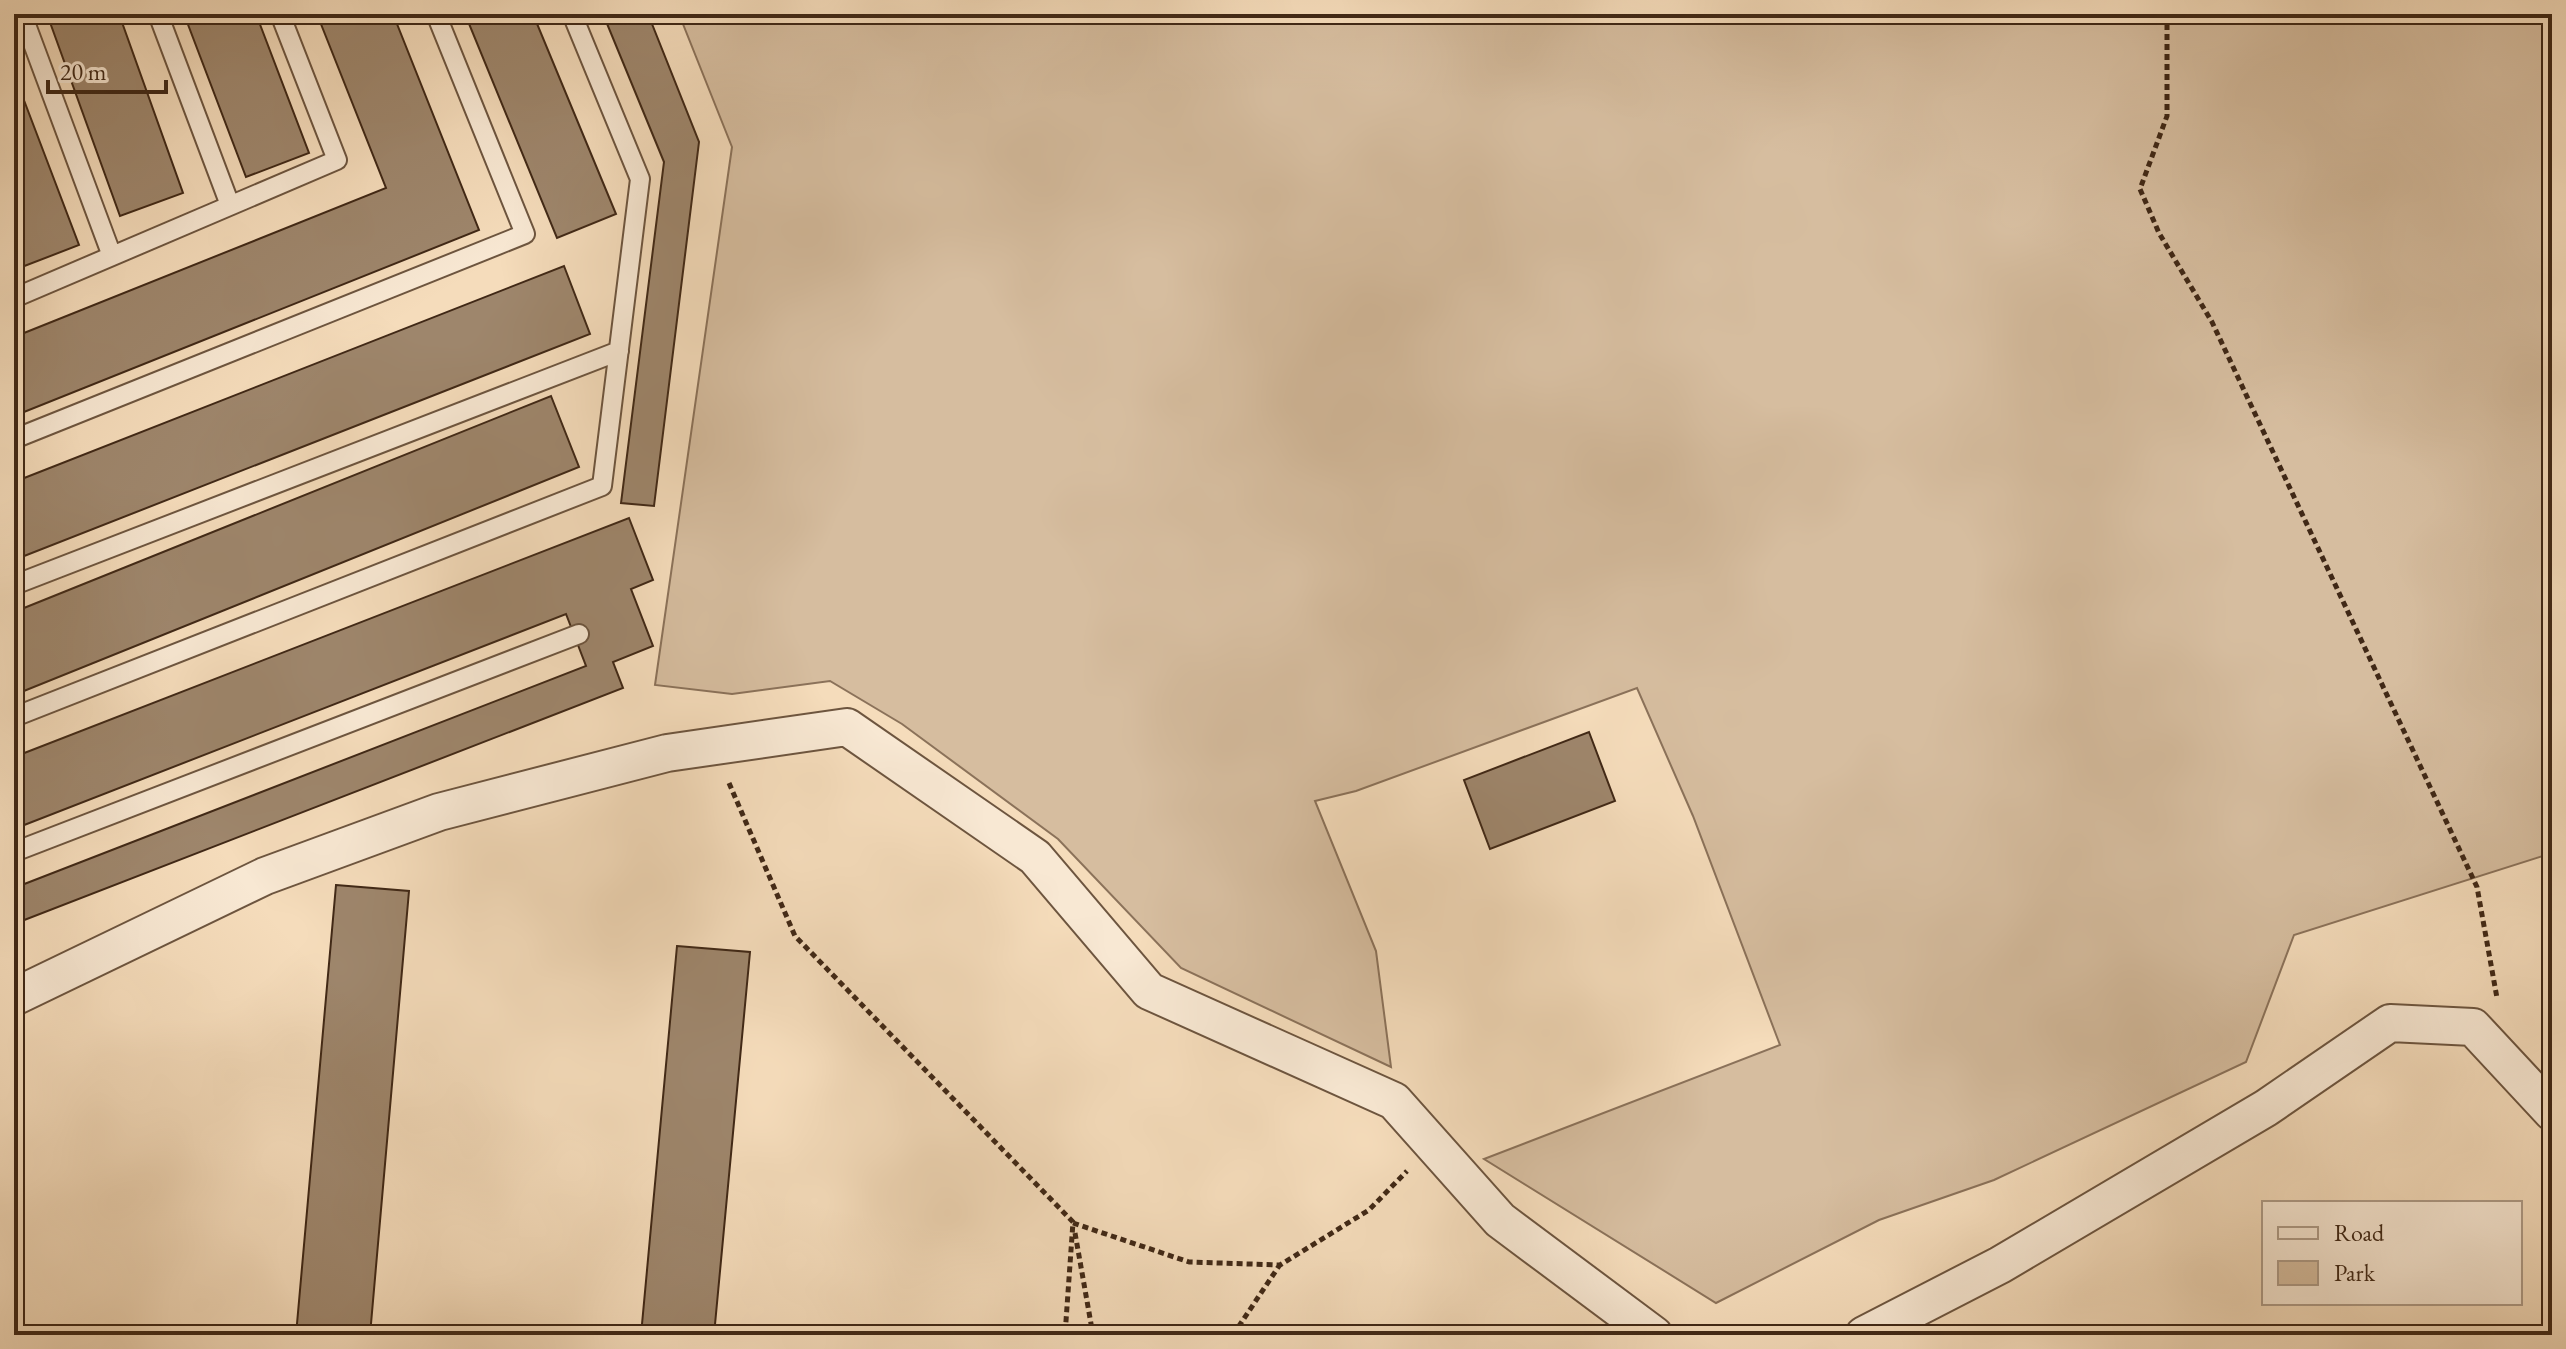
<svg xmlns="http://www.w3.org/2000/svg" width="2566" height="1349" viewBox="0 0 2566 1349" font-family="'EB Garamond',serif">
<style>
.green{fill:#d6bd9f;stroke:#8b725a;stroke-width:2}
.building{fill:#9e866c;stroke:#402816;stroke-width:2}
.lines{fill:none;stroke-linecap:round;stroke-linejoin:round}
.service-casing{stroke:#6d553f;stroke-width:22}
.minor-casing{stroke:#6d553f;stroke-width:40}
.path{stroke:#402816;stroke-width:5;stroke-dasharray:6 4;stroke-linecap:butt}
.service{stroke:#f8e8d3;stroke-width:18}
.minor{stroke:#f8e8d3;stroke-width:36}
</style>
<rect width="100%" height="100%" fill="#f5dcbb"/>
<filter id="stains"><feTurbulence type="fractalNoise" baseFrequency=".0025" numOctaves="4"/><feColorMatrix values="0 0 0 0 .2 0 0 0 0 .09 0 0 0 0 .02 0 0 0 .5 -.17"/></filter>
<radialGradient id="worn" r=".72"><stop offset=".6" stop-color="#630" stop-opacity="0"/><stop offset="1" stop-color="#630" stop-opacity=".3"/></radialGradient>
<!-- green -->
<path class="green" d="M 679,14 L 2552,14 L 2552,853 L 2294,935 L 2246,1062 L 1994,1180 L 1879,1220 L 1716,1303 L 1484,1159 L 1780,1045 L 1693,816 L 1637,688 L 1356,791 L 1315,801 L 1376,951 L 1391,1067 L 1181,968 L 1058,839 L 902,724 L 830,681 L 732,694 L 655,685 L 732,147 Z"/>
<!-- building -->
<path class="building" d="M 47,14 L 119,14 L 183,193 L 120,216 Z
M 184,14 L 256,14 L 309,153 L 246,177 Z
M 317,14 L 393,14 L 479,230 L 14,416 L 14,337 L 386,188 Z
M 465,14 L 533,14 L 616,214 L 557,238 Z
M 603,14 L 648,14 L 699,142 L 654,506 L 621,503 L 664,162 Z
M 14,74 L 79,245 L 14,270 Z
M 564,266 L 590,334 L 14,560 L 14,482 Z
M 551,396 L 579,467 L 14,695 L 14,612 Z
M 629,518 L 653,580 L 631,589 L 653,646 L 613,662 L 623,688 L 14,924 L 14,888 L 586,666 L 566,614 L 14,829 L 14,757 Z
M 1589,732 L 1615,801 L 1490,849 L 1464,780 Z
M 336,885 L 409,891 L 370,1335 L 296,1335 Z
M 677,946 L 750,952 L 714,1335 L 641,1335 Z"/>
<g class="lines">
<defs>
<path id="service" d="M 22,14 L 112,256
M 158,14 L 230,205
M 14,298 L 337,160 L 280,14
M 14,439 L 525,234 L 436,14
M 14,585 L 619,351
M 14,717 L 602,486 L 640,179 L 572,14
M 14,852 L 579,634"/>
<path id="minor" d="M 14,997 L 265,876 L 439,812 L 667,753 L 847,727 L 1035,857 L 1149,991 L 1394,1101 L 1500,1220 L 1654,1335
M 1864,1335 L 2000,1265 L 2266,1108 L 2390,1023 L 2473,1027 L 2552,1112"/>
</defs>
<!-- service casing -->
<use href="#service" class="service-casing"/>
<!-- minor casing -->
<use href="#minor" class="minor-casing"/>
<!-- path -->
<path class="path" d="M 2167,14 L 2167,116 L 2140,189 L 2159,233 L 2212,322 L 2477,887 L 2497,998
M 729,783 L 795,936 L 1073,1222 L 1065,1335
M 1073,1223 L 1189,1262 L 1280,1265 L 1369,1210 L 1407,1171
M 1075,1233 L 1093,1335
M 1233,1335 L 1279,1266"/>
<!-- service -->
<use href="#service" class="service"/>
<!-- minor -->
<use href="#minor" class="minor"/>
</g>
<!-- margin -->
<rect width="2566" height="1349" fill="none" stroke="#f5dcbb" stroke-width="48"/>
<rect x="16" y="16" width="2534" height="1317" fill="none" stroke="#402816" stroke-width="4"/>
<rect x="24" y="24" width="2518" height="1301" fill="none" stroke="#402816" stroke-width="2"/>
<!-- legend -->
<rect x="2262" y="1201" width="260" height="104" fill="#f8e8d3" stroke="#ae9b87" stroke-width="2"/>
<rect x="2278" y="1227" width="40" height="12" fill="#f8e8d3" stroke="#ae9b87" stroke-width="2"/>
<text x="2334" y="1241" font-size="24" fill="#402816">Road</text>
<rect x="2278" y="1261" width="40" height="24" fill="#d6bd9f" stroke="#ae9b87" stroke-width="2"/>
<text x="2334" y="1281" font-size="24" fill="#402816">Park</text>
<!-- scale -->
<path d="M48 80v12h118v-12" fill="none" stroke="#402816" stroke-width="4"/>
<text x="60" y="80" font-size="24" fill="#402816" stroke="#f8e8d3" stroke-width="6" paint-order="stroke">20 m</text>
<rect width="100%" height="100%" filter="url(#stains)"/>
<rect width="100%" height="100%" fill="url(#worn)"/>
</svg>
